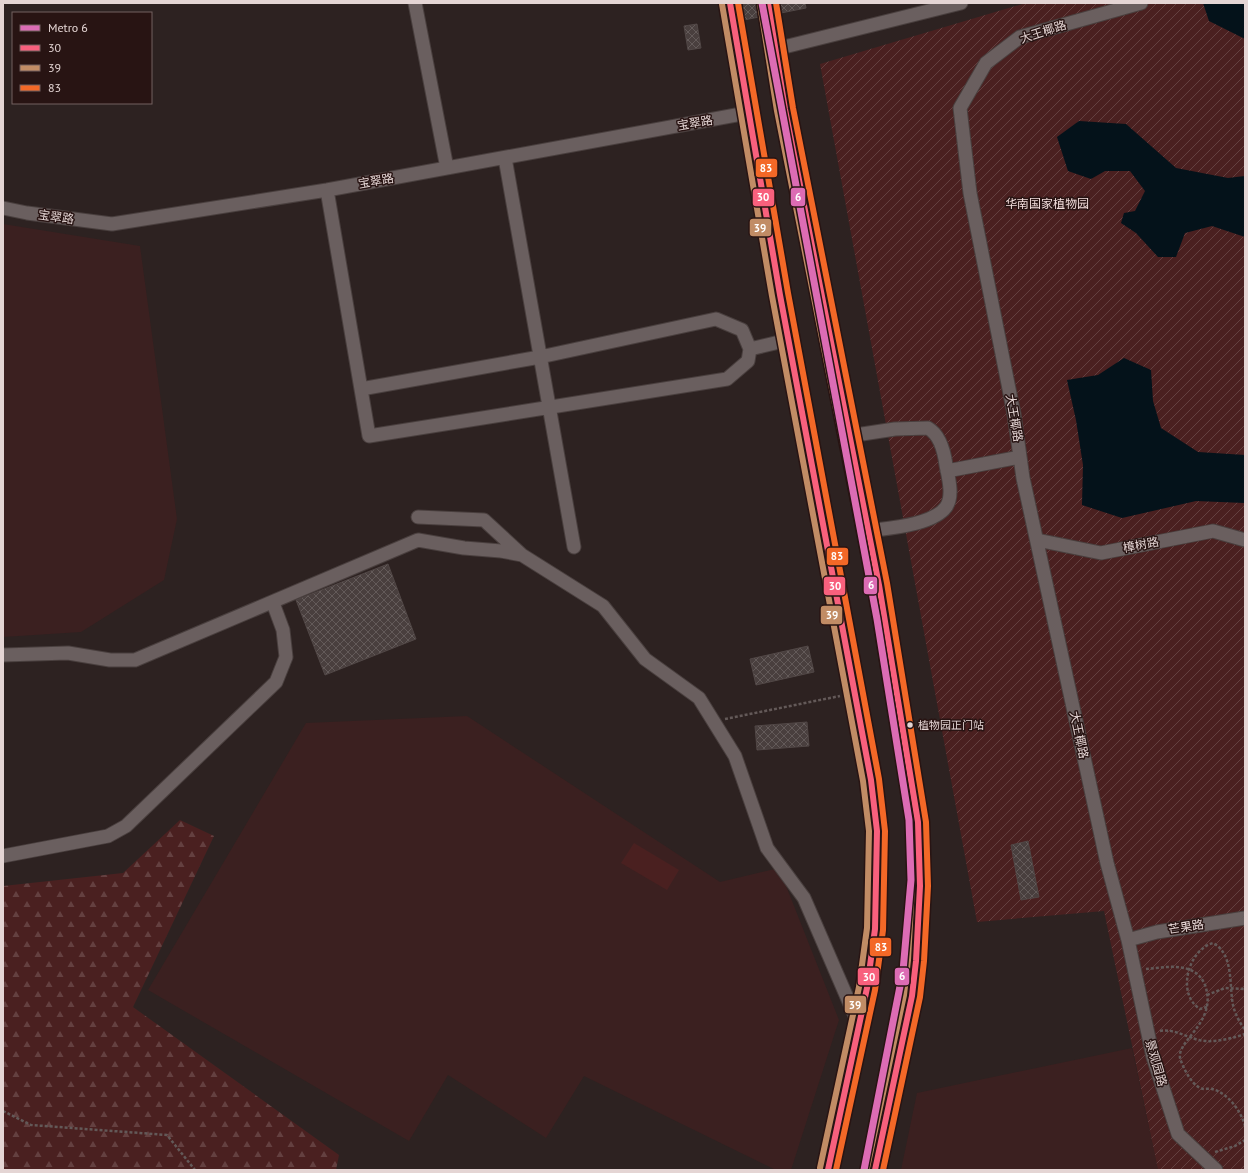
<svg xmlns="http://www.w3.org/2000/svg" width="1248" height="1173" viewBox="0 0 1248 1173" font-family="'PT Sans','Noto Sans SC',sans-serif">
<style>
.built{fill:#3b2020}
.forest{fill:url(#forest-firs)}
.garden{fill:url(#garden-furrows)}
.pitch{fill:#4a2020}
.water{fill:#04121a}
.building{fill:url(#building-cross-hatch);stroke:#514746}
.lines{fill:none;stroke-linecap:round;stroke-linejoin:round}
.minor-casing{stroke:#493f3e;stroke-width:15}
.highway-casing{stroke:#493f3e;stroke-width:21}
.path{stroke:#635958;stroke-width:2.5;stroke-dasharray:3 2;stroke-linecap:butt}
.minor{stroke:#6a5f5f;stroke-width:13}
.highway{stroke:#695d5c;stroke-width:19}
.bus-1-casing{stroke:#281413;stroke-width:9}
.bus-2-casing{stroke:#281413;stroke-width:9}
.bus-3-casing{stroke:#281413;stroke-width:9}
.bus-1{stroke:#f8607d;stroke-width:6}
.bus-2{stroke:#c18c65;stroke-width:6}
.bus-3{stroke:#f36827;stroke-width:6}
.metro-1-casing{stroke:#281413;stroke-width:10}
.metro-1{stroke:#dc6cb4;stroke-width:7}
.bus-dot{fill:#e4d5d4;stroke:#281413;stroke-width:1.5}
.labels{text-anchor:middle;stroke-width:3;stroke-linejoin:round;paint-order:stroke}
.bus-label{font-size:11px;fill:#e4d5d4;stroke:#281413;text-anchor:start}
.street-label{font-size:12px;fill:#e4d5d4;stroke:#281413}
.park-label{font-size:12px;fill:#f4dfdd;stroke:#281413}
.line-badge{stroke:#281413;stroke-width:1.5}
.badge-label{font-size:11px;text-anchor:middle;font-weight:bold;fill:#fff}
</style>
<defs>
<pattern id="forest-firs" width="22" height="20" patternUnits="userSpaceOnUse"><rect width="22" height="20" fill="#4a2020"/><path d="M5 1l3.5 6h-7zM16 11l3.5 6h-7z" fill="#644040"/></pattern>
<pattern id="garden-furrows" width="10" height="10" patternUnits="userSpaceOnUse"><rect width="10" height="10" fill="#4a2020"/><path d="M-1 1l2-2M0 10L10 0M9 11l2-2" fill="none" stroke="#644040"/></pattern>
<pattern id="building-cross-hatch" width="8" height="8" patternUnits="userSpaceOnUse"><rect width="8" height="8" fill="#493f3e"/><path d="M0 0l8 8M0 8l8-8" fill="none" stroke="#635a59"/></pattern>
</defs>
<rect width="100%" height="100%" fill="#2d2221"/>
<!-- built -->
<path class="built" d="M 3,224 L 140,246 L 177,519 L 164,580 L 81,632 L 3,637 Z
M 467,716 L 720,882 L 779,868 L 839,1020 L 791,1170 L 776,1170 L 584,1076 L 546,1138 L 448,1075 L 409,1141 L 148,990 L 306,723 Z
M 1132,1048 L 1158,1170 L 901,1170 L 917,1093 Z"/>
<!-- forest -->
<path class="forest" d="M 180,820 L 214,836 L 133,1007 L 339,1155 L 336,1170 L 3,1170 L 3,886 L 123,873 Z"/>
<!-- garden -->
<path class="garden" d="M 1026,3 L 1245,3 L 1245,1170 L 1158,1170 L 1104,911 L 977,922 L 820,64 Z"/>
<!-- pitch -->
<path class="pitch" d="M 634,843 L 679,870 L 667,890 L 621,863 Z"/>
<!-- water -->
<path class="water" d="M 1203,3 L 1245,3 L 1245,39 L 1209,21 Z
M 1079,121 L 1126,124 L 1176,168 L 1228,178 L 1245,176 L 1245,237 L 1212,226 L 1185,233 L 1176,257 L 1158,257 L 1136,233 L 1121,223 L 1124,213 L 1135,211 L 1145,191 L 1130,171 L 1105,171 L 1091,179 L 1068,171 L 1057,137 Z
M 1124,358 L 1151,370 L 1153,401 L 1161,428 L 1198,452 L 1245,455 L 1245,503 L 1196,501 L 1122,518 L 1082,505 L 1083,465 L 1076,420 L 1067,380 L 1098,375 Z"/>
<!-- building -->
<path class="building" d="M 741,3 L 757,3 L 759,17 L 744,20 Z
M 779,3 L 805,3 L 806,8 L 781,13 Z
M 697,24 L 701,48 L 688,50 L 684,26 Z
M 388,564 L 416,639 L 325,675 L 296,600 Z
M 808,646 L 814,672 L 756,685 L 750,659 Z
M 807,722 L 809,746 L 757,750 L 755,726 Z
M 1028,841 L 1039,897 L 1021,900 L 1011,845 Z"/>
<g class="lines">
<defs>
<path id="minor" d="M 415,3 L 447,168
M 1141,3 L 1020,37 L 986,63 L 960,108 L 970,193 L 1014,414 L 1023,478 L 1107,863 L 1128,940 L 1153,1057 L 1178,1134 L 1216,1170
M 776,49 L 961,3
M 505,158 L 574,547
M 327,190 L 369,436 L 727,379 L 748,361 L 750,349
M 3,208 L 27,213 L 112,224 L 327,190 L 747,113
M 361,389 L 540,357 L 716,319 L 742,330 L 750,349 L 788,340
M 849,436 L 895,429 L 928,428 C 940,435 944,450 946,465 C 948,476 954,496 946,507 C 933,525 889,528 868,531
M 947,471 L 1020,457
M 418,517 L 484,520 L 522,555
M 1037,540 L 1101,553 L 1213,531 L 1245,540
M 3,655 L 68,653 L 110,660 L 135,660 L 418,540 L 464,548 L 501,551 L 522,555 L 603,606 L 645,659 L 699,698 L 735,756 L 767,848 L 804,898 L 859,1025
M 3,856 L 108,836 L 126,826 L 276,682 L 286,657 L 283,630 L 273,603
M 1128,940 L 1157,932 L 1245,918"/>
<path id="highway" d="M 730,3 C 772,263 822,521 871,780 L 877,831 L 875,929 L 867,988 L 828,1170
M 768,3 L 785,109 L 879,585 L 918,822 L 920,886 L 916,961 L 912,996 L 875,1170"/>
</defs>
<!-- minor casing -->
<use href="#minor" class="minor-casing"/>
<!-- highway casing -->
<use href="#highway" class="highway-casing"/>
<!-- path -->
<path class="path" d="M 725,719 L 840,696
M 1146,969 C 1167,967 1195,961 1205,985 C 1219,1024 1172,1042 1181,1061 C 1185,1071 1191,1083 1200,1088 C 1204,1090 1208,1088 1212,1089 C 1228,1093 1241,1111 1245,1126
M 1207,995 L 1225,988 L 1245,989
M 1207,1007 L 1200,1009 C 1176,994 1188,950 1213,943 C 1234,954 1229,985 1233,1005 C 1235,1014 1240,1023 1245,1030
M 1160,1031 C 1176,1028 1190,1040 1205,1041 C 1218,1042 1233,1038 1245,1034
M 3,1111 L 31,1125 L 167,1135 L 195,1170
M 1215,1152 L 1235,1146 L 1245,1140"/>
<!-- minor -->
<use href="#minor" class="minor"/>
<!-- highway -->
<use href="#highway" class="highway"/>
<defs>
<path id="bus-1" d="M 730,3 L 780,295 L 871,780 L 877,831 L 875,929 L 867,988 L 828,1170
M 768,3 L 785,109 L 879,585 L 918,822 L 920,886 L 916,961 L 912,996 L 875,1170"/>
<path id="bus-2" d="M 722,4 L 772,296 L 863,781 L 869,831 L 867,928 L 859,987 L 820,1168
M 760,4 L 777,111 L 871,586 L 910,823 L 912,886 L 908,960 L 904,995 L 867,1168"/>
<path id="bus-3" d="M 738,3 L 788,293 L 879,779 L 885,831 L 883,930 L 875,990 L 836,1170
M 776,3 L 793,108 L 887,583 L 926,822 L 928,886 L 924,961 L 920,997 L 883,1170"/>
</defs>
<!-- bus-1 casing -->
<use href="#bus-1" class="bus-1-casing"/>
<!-- bus-2 casing -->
<use href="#bus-2" class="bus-2-casing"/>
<!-- bus-3 casing -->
<use href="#bus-3" class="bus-3-casing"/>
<!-- bus-1 -->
<use href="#bus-1" class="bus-1"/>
<!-- bus-2 -->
<use href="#bus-2" class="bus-2"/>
<!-- bus-3 -->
<use href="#bus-3" class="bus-3"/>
<defs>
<path id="metro-1" d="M 762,3 L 877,619 L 909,820 L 911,880 L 903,971 L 864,1170"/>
</defs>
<!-- metro-1 casing -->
<use href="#metro-1" class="metro-1-casing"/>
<!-- metro-1 -->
<use href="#metro-1" class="metro-1"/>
</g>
<!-- markers -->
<circle class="bus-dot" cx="910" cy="725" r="3.5"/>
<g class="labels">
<!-- bus labels -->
<g class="bus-label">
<text x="918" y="729">植物园正门站</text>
</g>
<!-- street labels -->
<g class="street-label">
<text transform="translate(1043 32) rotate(-18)" y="4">大王椰路</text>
<text transform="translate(695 123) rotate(-10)" y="4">宝翠路</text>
<text transform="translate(376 181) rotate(-10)" y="4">宝翠路</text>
<text transform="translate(56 217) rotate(8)" y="4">宝翠路</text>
<text transform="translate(1014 418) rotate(80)" y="4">大王椰路</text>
<text transform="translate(1141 545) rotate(-11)" y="4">樟树路</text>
<text transform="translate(1079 735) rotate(78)" y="4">大王椰路</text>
<text transform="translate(1186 927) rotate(-9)" y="4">芒果路</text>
<text transform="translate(1156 1063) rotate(74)" y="4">景观园路</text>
</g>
<!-- park labels -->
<g class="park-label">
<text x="1047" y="208">华南国家植物园</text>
</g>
</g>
<g class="line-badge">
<rect x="755" y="158" width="23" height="20" rx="4" fill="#f36827"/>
<rect x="790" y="187" width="16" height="20" rx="4" fill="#dc6cb4"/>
<rect x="752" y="188" width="23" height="19" rx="4" fill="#f8607d"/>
<rect x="749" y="218" width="23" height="19" rx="4" fill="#c18c65"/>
<rect x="826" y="547" width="23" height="19" rx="4" fill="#f36827"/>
<rect x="863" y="576" width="15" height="19" rx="4" fill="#dc6cb4"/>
<rect x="823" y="576" width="23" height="20" rx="4" fill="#f8607d"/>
<rect x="820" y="605" width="23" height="20" rx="4" fill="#c18c65"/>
<rect x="869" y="937" width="23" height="20" rx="4" fill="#f36827"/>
<rect x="894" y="967" width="16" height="19" rx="4" fill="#dc6cb4"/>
<rect x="857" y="967" width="23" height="19" rx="4" fill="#f8607d"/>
<rect x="844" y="995" width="23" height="19" rx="4" fill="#c18c65"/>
</g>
<g class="badge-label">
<text x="766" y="172">83</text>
<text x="798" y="201">6</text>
<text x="763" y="201">30</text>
<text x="760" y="232">39</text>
<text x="837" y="560">83</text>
<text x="871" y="589">6</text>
<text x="835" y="590">30</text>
<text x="832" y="619">39</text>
<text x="881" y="951">83</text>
<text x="902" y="980">6</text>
<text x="869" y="981">30</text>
<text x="855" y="1009">39</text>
</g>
<!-- border -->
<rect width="1248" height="1173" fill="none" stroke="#e4d5d4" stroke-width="8"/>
<!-- legend -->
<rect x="12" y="12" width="140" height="92" fill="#281413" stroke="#736160"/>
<rect x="20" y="25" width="20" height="6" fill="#dc6cb4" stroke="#736160"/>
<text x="48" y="32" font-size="12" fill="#e4d5d4">Metro 6</text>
<rect x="20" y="45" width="20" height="6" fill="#f8607d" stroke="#736160"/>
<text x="48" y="52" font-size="12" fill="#e4d5d4">30</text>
<rect x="20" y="65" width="20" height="6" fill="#c18c65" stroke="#736160"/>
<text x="48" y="72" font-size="12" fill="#e4d5d4">39</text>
<rect x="20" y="85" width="20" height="6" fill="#f36827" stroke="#736160"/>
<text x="48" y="92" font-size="12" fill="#e4d5d4">83</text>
</svg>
